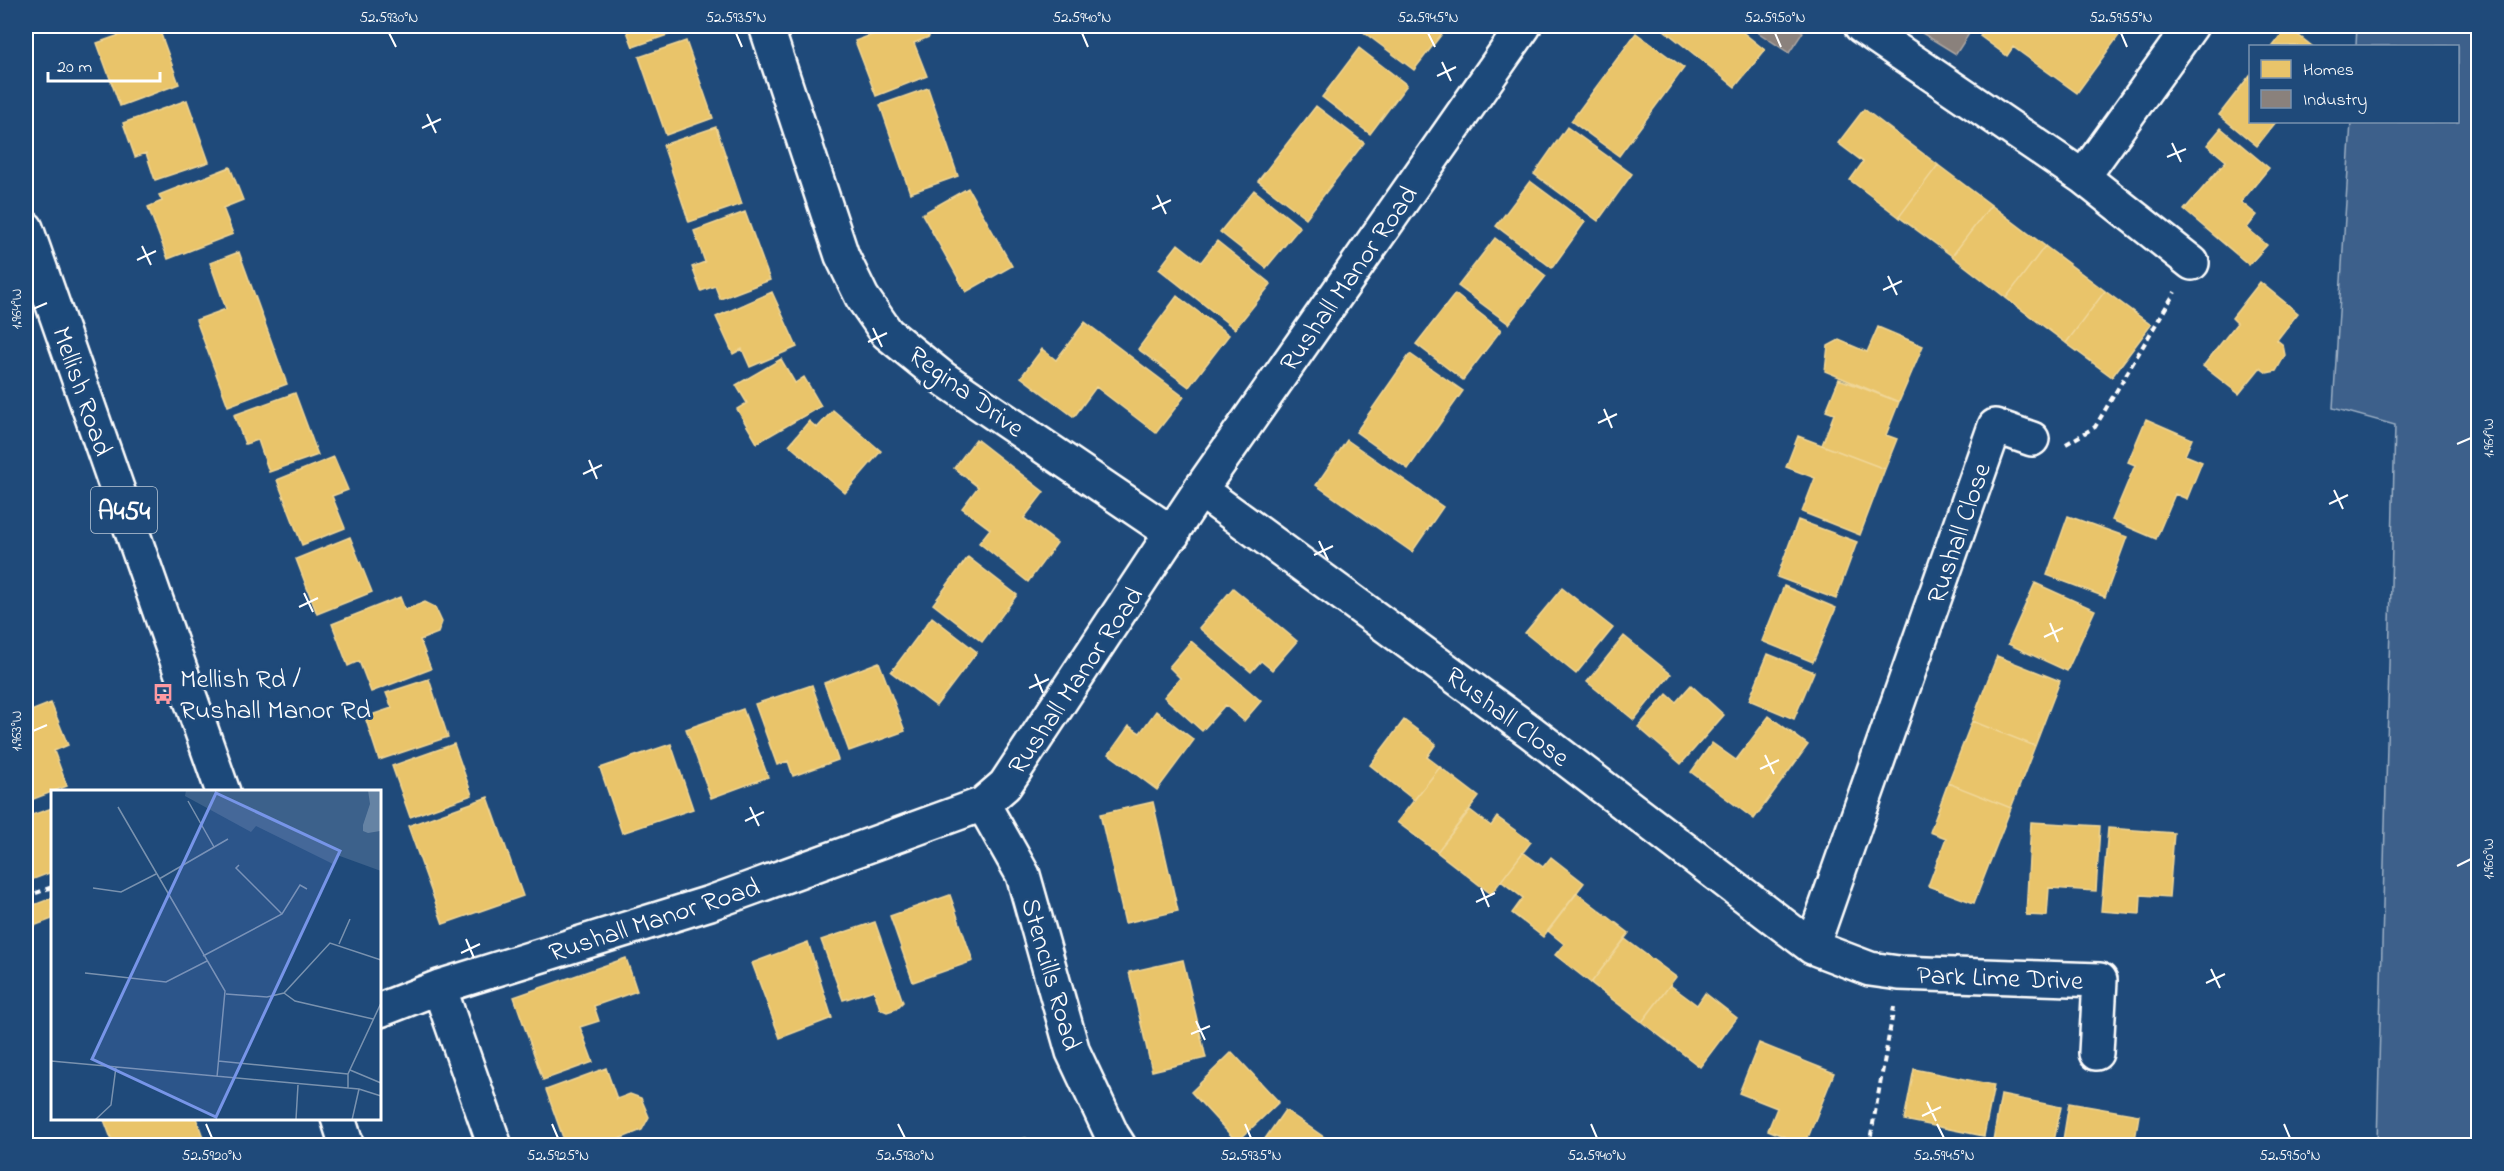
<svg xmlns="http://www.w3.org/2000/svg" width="2504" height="1171" viewBox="0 0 2504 1171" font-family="'Indie Flower',sans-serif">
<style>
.green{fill:#3c618b;stroke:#9eb0c5;stroke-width:1.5}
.homes{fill:#e9c46a;stroke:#f0d697;stroke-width:1.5}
.industry{fill:#8a817c;stroke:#ada7a3;stroke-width:1.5}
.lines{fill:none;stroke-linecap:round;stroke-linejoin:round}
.minor-casing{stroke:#fff;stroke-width:38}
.major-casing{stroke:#fff;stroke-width:38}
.path{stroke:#fff;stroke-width:4;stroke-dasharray:6 4.5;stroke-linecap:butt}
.minor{stroke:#1f4a7a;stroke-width:33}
.major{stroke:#1f4a7a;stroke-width:33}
.ticks{fill:none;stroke:#fff;stroke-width:2}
.labels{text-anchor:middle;stroke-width:6;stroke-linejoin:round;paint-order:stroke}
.shield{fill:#1f4a7a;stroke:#bcc9d7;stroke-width:1.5}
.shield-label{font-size:26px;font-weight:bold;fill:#fff}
.street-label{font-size:27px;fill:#fff;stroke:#1f4a7a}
.poi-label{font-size:27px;fill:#fff;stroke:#1f4a7a;text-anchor:start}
.inset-road{fill:none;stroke:#7992af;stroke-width:1.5}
.view{fill:#7795e8;fill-opacity:0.15;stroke:#7795e8;stroke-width:3}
.inset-edge{fill:none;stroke:#fff;stroke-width:3}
.neatline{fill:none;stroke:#fff;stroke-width:2}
.ticks-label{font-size:15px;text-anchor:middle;fill:#fff}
</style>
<rect width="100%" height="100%" fill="#1f4a7a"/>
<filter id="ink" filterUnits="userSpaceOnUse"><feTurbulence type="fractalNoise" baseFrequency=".0167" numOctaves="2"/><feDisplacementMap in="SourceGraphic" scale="12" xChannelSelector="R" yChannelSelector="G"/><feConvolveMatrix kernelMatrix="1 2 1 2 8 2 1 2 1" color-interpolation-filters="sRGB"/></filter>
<g filter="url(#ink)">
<!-- green -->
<path class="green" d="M 2357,26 L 2478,26 L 2478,1145 L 2377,1145 L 2395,425 L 2333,408 L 2351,122 L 2458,122 L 2458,46 L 2356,46 Z"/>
<!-- homes -->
<path class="homes" d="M 145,26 L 158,26 L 179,84 L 120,106 L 97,43 Z
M 625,26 L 681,26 L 682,30 L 633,47 Z
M 896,26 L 930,26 L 929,37 L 914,43 L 927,76 L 876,96 L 855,41 Z
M 1367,26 L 1448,26 L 1414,70 L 1362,31 Z
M 1659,26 L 1735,26 L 1765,50 L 1735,87 Z
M 1988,26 L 2108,26 L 2120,34 L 2077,93 L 2013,47 L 2007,56 L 1980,36 Z
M 2288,27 L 2312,46 L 2273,46 Z
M 1636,33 L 1684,68 L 1619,156 L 1571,121 Z
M 686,41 L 713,118 L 666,135 L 639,57 Z
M 1359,48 L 1407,85 L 1370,134 L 1322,97 Z
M 2250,75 L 2250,122 L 2276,122 L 2257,146 L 2219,115 Z
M 928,88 L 958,176 L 910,193 L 880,105 Z
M 187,100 L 209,162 L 155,180 L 146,153 L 135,157 L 123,123 Z
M 1316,106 L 1364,143 L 1306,218 L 1258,181 Z
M 1864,109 L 1938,165 L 1899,217 L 1850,180 L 1863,162 L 1838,143 Z
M 716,127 L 742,204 L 689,222 L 663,145 Z
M 1567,127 L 1632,174 L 1598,221 L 1534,174 Z
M 2221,128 L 2269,168 L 2241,202 L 2257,215 L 2247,228 L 2267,245 L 2249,265 L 2184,210 L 2226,161 L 2207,145 Z
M 1938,165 L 1991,205 L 1952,256 L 1899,217 Z
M 230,167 L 243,200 L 223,208 L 233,234 L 168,259 L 148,207 L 162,201 L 159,195 Z
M 1530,181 L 1585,222 L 1552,268 L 1496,226 Z
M 968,188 L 1012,266 L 966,292 L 922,214 Z
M 1254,190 L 1300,227 L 1266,268 L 1220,232 Z
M 1991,205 L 2045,246 L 2006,298 L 1952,256 Z
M 745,212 L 770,280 L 720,299 L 715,286 L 701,291 L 692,267 L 705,262 L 694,231 Z
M 1495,238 L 1546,276 L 1509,324 L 1458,286 Z
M 1217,241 L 1271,284 L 1235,329 L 1159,269 L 1178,244 L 1201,262 Z
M 2045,246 L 2105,291 L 2066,343 L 2006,298 Z
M 239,252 L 287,384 L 228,406 L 196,320 L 226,309 L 210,263 Z
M 2260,282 L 2298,313 L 2277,340 L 2283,345 L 2285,355 L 2276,371 L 2267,373 L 2260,368 L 2239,394 L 2203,366 L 2237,323 L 2232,318 Z
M 2105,291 L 2151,325 L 2112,377 L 2066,343 Z
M 772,292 L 797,347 L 750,367 L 742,349 L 733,354 L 716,317 Z
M 1455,294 L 1501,330 L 1463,380 L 1416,344 Z
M 1177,296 L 1229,335 L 1189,387 L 1138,349 Z
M 1085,322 L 1184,397 L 1156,433 L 1096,387 L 1074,417 L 1021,377 L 1042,349 L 1056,360 Z
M 1878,327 L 1923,346 L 1899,402 L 1825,371 L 1828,346 L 1839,340 L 1867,352 Z
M 1410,354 L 1463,391 L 1408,469 L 1356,432 Z
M 781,359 L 795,383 L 804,377 L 821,406 L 757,443 L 737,409 L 747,403 L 736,385 Z
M 1839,379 L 1899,402 L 1886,435 L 1897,439 L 1885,469 L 1822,445 L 1834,414 L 1826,411 Z
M 295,393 L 318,455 L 269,472 L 258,440 L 245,444 L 234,415 Z
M 833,410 L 881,451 L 845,493 L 789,445 L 809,421 L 817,428 Z
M 2146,419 L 2192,439 L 2185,455 L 2202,462 L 2187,499 L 2175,494 L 2156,539 L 2112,520 L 2135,465 L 2128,462 Z
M 1798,436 L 1885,469 L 1860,535 L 1802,512 L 1815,478 L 1786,467 Z
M 976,439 L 1044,492 L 1024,518 L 1057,543 L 1028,582 L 979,543 L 990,529 L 962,508 L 978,487 L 954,468 Z
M 1347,440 L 1443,507 L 1412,552 L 1316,485 Z
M 334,457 L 348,490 L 332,496 L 345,528 L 302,545 L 277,480 Z
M 2068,516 L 2127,537 L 2105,597 L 2047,575 Z
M 1798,520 L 1857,542 L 1836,599 L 1777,577 Z
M 350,537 L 372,592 L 317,614 L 296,559 Z
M 968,557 L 1017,595 L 982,642 L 933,604 Z
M 2035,583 L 2095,610 L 2067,671 L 2008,644 Z
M 1784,586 L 1836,608 L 1813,662 L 1762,641 Z
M 1233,588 L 1297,641 L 1272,670 L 1261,661 L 1251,672 L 1199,628 Z
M 1562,588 L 1613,628 L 1576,674 L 1525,633 Z
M 400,597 L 405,610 L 425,602 L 435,607 L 442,622 L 438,633 L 420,640 L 431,669 L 371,692 L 359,661 L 348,666 L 332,624 Z
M 932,617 L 977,652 L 936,706 L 891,672 Z
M 1624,636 L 1671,674 L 1634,720 L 1587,682 Z
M 1191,641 L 1261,701 L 1244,721 L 1225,705 L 1202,731 L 1164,697 L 1180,678 L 1169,667 Z
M 1768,654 L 1814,672 L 1794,719 L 1749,700 Z
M 1997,656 L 2060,681 L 2035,746 L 1972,721 Z
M 879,662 L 905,731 L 849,751 L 824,683 Z
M 429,679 L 448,737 L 379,760 L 365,717 L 392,708 L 386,693 Z
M 812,685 L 838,760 L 793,776 L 788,761 L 777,765 L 755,704 Z
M 1691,685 L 1724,715 L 1681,764 L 1638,727 L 1667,694 L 1676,702 Z
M 51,703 L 68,745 L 54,751 L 67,786 L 26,802 L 26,713 Z
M 743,709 L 768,777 L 711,798 L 686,729 Z
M 1156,711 L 1194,740 L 1157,790 L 1109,754 L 1129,726 L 1140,733 Z
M 1769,716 L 1808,745 L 1754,819 L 1691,772 L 1712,743 L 1736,760 Z
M 1404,720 L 1436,744 L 1427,757 L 1440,767 L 1414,800 L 1370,765 Z
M 1972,721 L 2035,746 L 2011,808 L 1948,783 Z
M 454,744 L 472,795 L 410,817 L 392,766 Z
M 671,744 L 693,809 L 622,833 L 600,768 Z
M 1440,767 L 1479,797 L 1437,852 L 1397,822 Z
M 1948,783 L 2011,808 L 1974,903 L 1928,886 L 1946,838 L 1930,832 Z
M 488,797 L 523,896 L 443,924 L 408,826 Z
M 1153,802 L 1178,911 L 1125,923 L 1100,814 Z
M 52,808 L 52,872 L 26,882 L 26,817 Z
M 1470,810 L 1491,826 L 1497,817 L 1531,842 L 1491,894 L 1437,852 Z
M 2031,822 L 2100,826 L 2096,891 L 2049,888 L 2047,916 L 2026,915 Z
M 2108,828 L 2174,833 L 2169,897 L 2141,895 L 2140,914 L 2101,911 Z
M 1523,852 L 1543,867 L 1551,857 L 1584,883 L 1543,937 L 1512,913 L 1523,898 L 1501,881 Z
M 1577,893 L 1629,933 L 1591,983 L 1555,955 L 1564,944 L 1548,931 Z
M 950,895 L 973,961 L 913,982 L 890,916 Z
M 52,898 L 52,919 L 26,929 L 26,908 Z
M 875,922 L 903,1002 L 896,1009 L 887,1012 L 880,1009 L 874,990 L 843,1000 L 821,940 Z
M 1625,939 L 1676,977 L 1642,1022 L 1591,983 Z
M 808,942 L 832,1018 L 780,1038 L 752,963 Z
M 626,958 L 637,991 L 594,1006 L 599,1021 L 580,1027 L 593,1062 L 543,1080 L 514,997 Z
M 1183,960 L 1206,1058 L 1152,1071 L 1129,972 Z
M 1670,985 L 1697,1005 L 1705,993 L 1737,1018 L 1700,1067 L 1642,1022 Z
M 1759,1043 L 1834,1073 L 1805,1145 L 1768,1130 L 1777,1108 L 1739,1093 Z
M 1232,1052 L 1279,1102 L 1237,1142 L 1191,1092 Z
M 606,1068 L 617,1099 L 630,1094 L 641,1098 L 649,1117 L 642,1130 L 602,1146 L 566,1146 L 546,1090 Z
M 1914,1069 L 1994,1085 L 1984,1136 L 1904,1120 Z
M 2001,1095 L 2061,1107 L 2053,1146 L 1992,1146 Z
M 2069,1103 L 2139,1115 L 2134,1146 L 2062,1146 Z
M 1285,1110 L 1334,1144 L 1333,1146 L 1260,1146 Z
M 109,1118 L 196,1118 L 203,1137 L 183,1146 L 114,1146 L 104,1120 Z
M 1026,1138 L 1028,1146 L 991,1146 Z"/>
<!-- industry -->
<path class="industry" d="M 1760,26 L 1794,26 L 1803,32 L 1789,53 L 1756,31 Z
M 1927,26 L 1974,26 L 1956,54 L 1922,33 Z"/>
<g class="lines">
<defs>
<path id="minor" d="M 766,26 L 842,256 L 862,297 L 887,333 L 944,379 L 1173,534
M 1861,26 L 2083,177 L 2192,263
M 2083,177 L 2191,26
M 1200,490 L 1531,732 L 1812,947 L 1870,969 L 1899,973 L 2100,980 L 2096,1053
M 983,804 L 1023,875 L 1073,1052 L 1112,1135 L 1119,1146
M 1812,947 L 1995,426 L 2032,439
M 439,987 L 495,1146
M 380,1010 L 439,987 L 710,903 L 983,804 L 1005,785 L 1200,490 L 1524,26"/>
<path id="major" d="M 26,228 L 223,792
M 338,1118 L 347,1146"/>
</defs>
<!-- minor casing -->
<use href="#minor" class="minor-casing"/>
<!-- major casing -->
<use href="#major" class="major-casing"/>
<!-- path -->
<path class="path" d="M 2066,444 L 2095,427 L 2175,292
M 26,897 L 52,887
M 1869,1146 L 1894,1007"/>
<!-- minor -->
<use href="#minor" class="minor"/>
<!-- major -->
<use href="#major" class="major"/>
</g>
</g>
<!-- ticks -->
<path class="ticks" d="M 389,33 L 396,47M 736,33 L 742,47M 1082,33 L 1088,47M 1428,33 L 1435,47M 1775,33 L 1781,47M 2121,33 L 2127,47M 1442,62 L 1451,81M 1437,76 L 1456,67M 427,114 L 436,133M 422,128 L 441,119M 2172,143 L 2181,162M 2167,157 L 2186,149M 1157,195 L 1166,214M 1152,209 L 1171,200M 142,246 L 151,265M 137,260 L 156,251M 1888,276 L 1897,295M 1883,290 L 1902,281M 33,309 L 47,303M 873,328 L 882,347M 868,342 L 887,333M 1604,409 L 1612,428M 1598,423 L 1617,414M 2457,444 L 2471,438M 589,460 L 597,479M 583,474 L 602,465M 2334,490 L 2343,509M 2329,504 L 2348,495M 1319,541 L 1328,560M 1314,555 L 1333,546M 304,593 L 313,612M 299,607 L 318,598M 2050,623 L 2058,642M 2044,637 L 2063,628M 1035,674 L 1043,693M 1029,688 L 1049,679M 33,731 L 47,725M 1765,755 L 1774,774M 1760,769 L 1779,760M 750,807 L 759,826M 745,821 L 764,812M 2457,866 L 2471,859M 1481,888 L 1489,907M 1476,902 L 1495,893M 466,939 L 474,958M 461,953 L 480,944M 2211,969 L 2220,988M 2206,983 L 2225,974M 1196,1021 L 1205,1040M 1191,1034 L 1210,1026M 1927,1102 L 1936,1121M 1922,1116 L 1941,1107M 206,1124 L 212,1138M 552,1124 L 558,1138M 898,1124 L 905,1138M 1245,1124 L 1251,1138M 1591,1124 L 1597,1138M 1937,1124 L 1944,1138M 2284,1124 L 2290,1138"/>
<!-- icons -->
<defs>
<symbol id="bus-bare" viewBox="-9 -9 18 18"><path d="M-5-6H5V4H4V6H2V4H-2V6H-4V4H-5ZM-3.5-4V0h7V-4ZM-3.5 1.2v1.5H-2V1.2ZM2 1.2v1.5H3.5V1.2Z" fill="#ff9aa2" stroke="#1f4a7a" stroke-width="2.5" paint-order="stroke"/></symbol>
</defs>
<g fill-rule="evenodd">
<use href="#bus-bare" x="148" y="679" width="30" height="30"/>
</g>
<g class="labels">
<!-- shield labels -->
<rect class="shield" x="91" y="487" width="66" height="46" rx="4.5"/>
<g class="shield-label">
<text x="124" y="519">A454</text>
</g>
<!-- street labels -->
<g class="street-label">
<text transform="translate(1348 278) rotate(-55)" y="9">Rushall Manor Road</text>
<text transform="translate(83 391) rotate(71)" y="9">Mellish Road</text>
<text transform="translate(967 391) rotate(36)" y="9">Regina Drive</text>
<text transform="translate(1958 533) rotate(-71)" y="9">Rushall Close</text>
<text transform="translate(1075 680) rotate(-56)" y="9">Rushall Manor Road</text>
<text transform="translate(1508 716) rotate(37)" y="9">Rushall Close</text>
<text transform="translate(654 919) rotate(-18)" y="9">Rushall Manor Road</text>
<text transform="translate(1052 974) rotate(74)" y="9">Stencills Road</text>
<text transform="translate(2000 977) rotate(2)" y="9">Park Lime Drive</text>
</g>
<!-- poi labels -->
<g class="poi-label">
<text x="180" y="687">Mellish Rd /<tspan x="180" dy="31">Rushall Manor Rd</tspan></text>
</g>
</g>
<!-- overview -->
<g transform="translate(51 790)">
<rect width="330" height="330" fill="#1f4a7a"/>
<path d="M 135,0 L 330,0 L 330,81 L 286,65 L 282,74 L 205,36 L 200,42 L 134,6 Z" fill="#3c618b"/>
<path d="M 317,0 L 330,0 L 329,41 L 317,43 L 312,41 L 312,35 L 319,14 Z" fill="#6583a4"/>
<path class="inset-road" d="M 137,11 L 163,57M 67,17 L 174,201 L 166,287M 188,75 L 185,78 L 231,124M 108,89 L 177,49M 42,98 L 70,102 L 105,84M 288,154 L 299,129M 152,166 L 231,124 L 249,95 L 256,99M 34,183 L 115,192 L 156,171M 233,203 L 244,211 L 322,229M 175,204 L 216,207 L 233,203 L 279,153 L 330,170M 0,271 L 308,299 L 330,306M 167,271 L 297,284M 299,280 L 330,293M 297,298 L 297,284 L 330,213M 245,329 L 247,295M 44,330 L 60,315 L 65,277M 301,330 L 308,299"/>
<path class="view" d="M 165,3 L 289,61 L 165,327 L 41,269 Z"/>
<rect width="330" height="330" class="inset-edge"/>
</g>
<!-- margin -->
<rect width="2504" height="1171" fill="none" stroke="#1f4a7a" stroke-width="66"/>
<!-- legend -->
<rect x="2249" y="45" width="210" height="78" fill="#1f4a7a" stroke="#7992af" stroke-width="1.5"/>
<rect x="2261" y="60" width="30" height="18" fill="#e9c46a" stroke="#7992af" stroke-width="1.5"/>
<text x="2303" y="75" font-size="18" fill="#ffffff">Homes</text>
<rect x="2261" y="90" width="30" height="18" fill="#8a817c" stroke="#7992af" stroke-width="1.5"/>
<text x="2303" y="105" font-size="18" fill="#ffffff">Industry</text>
<!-- scale -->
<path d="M48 72v9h112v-9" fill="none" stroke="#ffffff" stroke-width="3"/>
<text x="57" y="72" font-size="18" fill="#ffffff" stroke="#1f4a7a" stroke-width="4.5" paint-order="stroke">20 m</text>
<rect x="33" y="33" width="2438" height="1105" class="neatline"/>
<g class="ticks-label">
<text x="389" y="22">52.5930°N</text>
<text x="736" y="22">52.5935°N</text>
<text x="1082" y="22">52.5940°N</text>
<text x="1428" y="22">52.5945°N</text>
<text x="1775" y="22">52.5950°N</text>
<text x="2121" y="22">52.5955°N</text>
<text transform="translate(16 309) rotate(-90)" y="5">1.964°W</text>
<text transform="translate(2488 438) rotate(-90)" y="5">1.961°W</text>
<text transform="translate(16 731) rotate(-90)" y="5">1.963°W</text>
<text transform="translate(2488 859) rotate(-90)" y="5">1.960°W</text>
<text x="212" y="1160">52.5920°N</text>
<text x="558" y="1160">52.5925°N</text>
<text x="905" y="1160">52.5930°N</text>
<text x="1251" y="1160">52.5935°N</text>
<text x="1597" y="1160">52.5940°N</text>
<text x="1944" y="1160">52.5945°N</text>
<text x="2290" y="1160">52.5950°N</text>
</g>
</svg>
